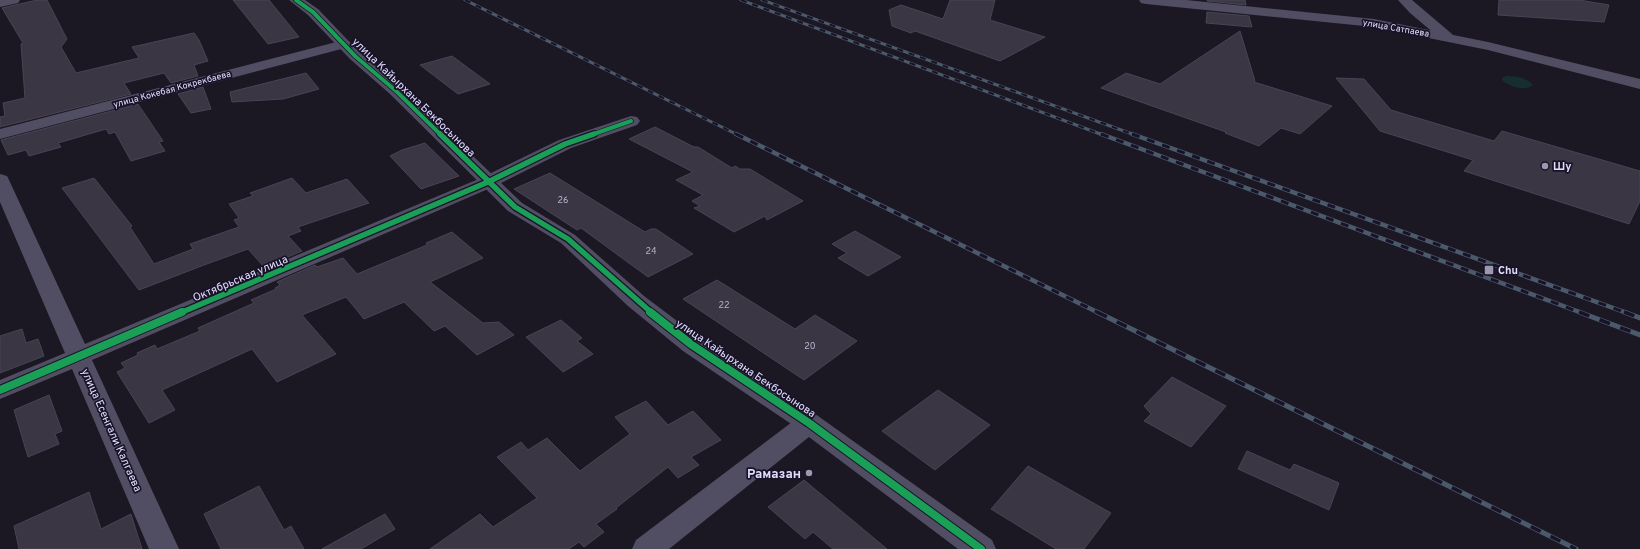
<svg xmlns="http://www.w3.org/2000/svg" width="1640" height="549" viewBox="0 0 1640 549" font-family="Overpass,sans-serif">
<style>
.green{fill:#172e30}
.building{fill:#3a3644;stroke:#484456}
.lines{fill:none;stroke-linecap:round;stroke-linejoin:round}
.minor{fill:#514e63;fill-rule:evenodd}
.tertiary{fill:#514e63;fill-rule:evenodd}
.rail-far2-casing{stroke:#4b5a6a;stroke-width:3}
.rail-far1-casing{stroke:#4b5a6a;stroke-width:4.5}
.rail-casing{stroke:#4b5a6a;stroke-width:5}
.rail-far2{stroke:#181328;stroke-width:2;stroke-dasharray:6;stroke-linecap:butt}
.rail-far1{stroke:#181328;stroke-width:3;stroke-dasharray:8;stroke-linecap:butt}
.rail{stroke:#181328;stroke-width:3.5;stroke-dasharray:11;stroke-linecap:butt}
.cycleway-far2-casing{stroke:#181328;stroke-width:5.5}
.cycleway-far1-casing{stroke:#181328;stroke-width:8}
.cycleway-casing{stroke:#181328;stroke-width:10}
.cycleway-far2{stroke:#1a9f57;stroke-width:4}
.cycleway-far1{stroke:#1a9f57;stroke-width:5.5}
.cycleway{stroke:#1a9f57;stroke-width:8}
.poi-dot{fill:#9d98b0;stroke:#181328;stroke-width:1.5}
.labels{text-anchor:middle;stroke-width:3.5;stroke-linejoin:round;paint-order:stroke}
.far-street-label{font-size:9px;fill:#e3ddfc;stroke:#181328}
.number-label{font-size:9px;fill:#b9b3ce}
.street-label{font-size:11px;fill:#e3ddfc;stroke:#181328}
.poi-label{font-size:11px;font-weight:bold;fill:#e3ddfc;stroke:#181328;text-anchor:start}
.near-poi-label{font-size:13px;font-weight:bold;fill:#e3ddfc;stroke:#181328;text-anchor:end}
</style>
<rect width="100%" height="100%" fill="#1b1823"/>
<!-- green -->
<path class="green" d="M 1506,76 C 1515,76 1526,77 1533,85 C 1525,92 1508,86 1502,80 L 1502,78 Z"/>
<!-- building -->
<path class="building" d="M 37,0 L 47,0 L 67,39 L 61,47 L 76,73 L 139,58 L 132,47 L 194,33 L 199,40 L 208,61 L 194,65 L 198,76 L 171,83 L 164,73 L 124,83 L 131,94 L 0,127 L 0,117 L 5,116 L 3,103 L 25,98 L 21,44 L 23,43 L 2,8 Z
M 233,0 L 269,0 L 299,37 L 268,44 Z
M 950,0 L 995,0 L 990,20 L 1045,37 L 1000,61 L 915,31 L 911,33 L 892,26 L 889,10 L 901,5 L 943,19 Z
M 1207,0 L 1245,0 L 1246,5 L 1207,1 Z
M 1499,0 L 1579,0 L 1609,5 L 1604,22 L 1498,15 Z
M 1207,12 L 1249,16 L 1252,27 L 1206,23 Z
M 1240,31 L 1255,81 L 1254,82 L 1332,106 L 1300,134 L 1281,128 L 1259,146 L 1225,133 L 1226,132 L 1101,88 L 1126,73 L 1160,84 Z
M 452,56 L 490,84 L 458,94 L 420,65 Z
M 306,73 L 319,89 L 283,99 L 232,102 L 230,92 Z
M 1336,78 L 1364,79 L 1391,110 L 1494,141 L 1502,131 L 1640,171 L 1640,201 L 1629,224 L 1464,171 L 1473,160 L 1380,131 Z
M 203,87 L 211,109 L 191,113 L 178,94 Z
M 138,104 L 163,141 L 159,142 L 165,151 L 131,161 L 115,132 L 109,134 L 106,129 L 58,143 L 61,147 L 29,156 L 26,150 L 8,155 L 1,140 Z
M 655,127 L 694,147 L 698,147 L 732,168 L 735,166 L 740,169 L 750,169 L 803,201 L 767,220 L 765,216 L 734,232 L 694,208 L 700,206 L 692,201 L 703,195 L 676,180 L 693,172 L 629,139 Z
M 425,143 L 459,176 L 421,189 L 390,156 L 402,150 Z
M 550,173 L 645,232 L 651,229 L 656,229 L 693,254 L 648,277 L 581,228 L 577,230 L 514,189 Z
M 94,178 L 132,226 L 130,227 L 154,264 L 193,249 L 190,244 L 239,227 L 234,220 L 239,218 L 229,204 L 253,196 L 250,193 L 292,178 L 306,193 L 347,179 L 369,203 L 298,227 L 301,231 L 288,236 L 302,251 L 264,267 L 248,249 L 204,265 L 139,290 L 62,188 Z
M 855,231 L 901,257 L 868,276 L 838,258 L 847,253 L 832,244 Z
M 452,232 L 483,258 L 430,282 L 483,323 L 499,322 L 514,335 L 477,355 L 445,326 L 434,331 L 404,302 L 364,319 L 346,297 L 302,315 L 336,354 L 277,382 L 252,349 L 162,390 L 175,410 L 149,423 L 117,372 L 125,368 L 121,363 L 138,355 L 137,353 L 155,345 L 157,349 L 200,331 L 198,328 L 254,303 L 251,300 L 276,289 L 275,288 L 280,285 L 277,282 L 315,265 L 317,267 L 343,258 L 357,274 L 427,245 L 426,243 Z
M 717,280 L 795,329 L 815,315 L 857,341 L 804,380 L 683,299 Z
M 561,320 L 582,338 L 577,341 L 593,354 L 563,372 L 526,337 Z
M 22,329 L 26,343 L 38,339 L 44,356 L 0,373 L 0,336 Z
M 1172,377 L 1226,406 L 1191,447 L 1144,421 L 1151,414 L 1144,406 Z
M 938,390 L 990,425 L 935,470 L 882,431 Z
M 49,395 L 62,431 L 55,434 L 59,444 L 28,457 L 14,410 Z
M 646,401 L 668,425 L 693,411 L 721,440 L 691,457 L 699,465 L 678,478 L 668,467 L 616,508 L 617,509 L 596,524 L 604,532 L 584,547 L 579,542 L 569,549 L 430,549 L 480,514 L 493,527 L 537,498 L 497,457 L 521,442 L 528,450 L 547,438 L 580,471 L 630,434 L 615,417 Z
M 1247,451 L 1290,470 L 1294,464 L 1339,483 L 1329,510 L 1238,469 Z
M 1028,466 L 1111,513 L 1084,549 L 1056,549 L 991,509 Z
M 804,480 L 887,549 L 833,549 L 813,532 L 805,539 L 768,507 Z
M 259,486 L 284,530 L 291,526 L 304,549 L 221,549 L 204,514 Z
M 89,492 L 101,529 L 131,514 L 142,549 L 19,549 L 14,526 Z
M 385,514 L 395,529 L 361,549 L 322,549 Z"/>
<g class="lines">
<!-- minor -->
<path class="minor" d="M 0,0 L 20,0 L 18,3 L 0,7 Z
M 1398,0 L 1412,0 L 1452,34 L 1454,37 L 1452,40 L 1447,41 L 1442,40 L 1410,13 Z
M 344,40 L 349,41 L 351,44 L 349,47 L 0,139 L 0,129 Z
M 631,116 L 637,117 L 640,121 L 637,125 L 571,148 L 495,186 L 92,360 L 179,549 L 149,549 L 72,369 L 0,399 L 0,380 L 65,353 L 0,202 L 0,174 L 7,176 L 9,180 L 85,344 L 481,178 L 559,140 Z
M 809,413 L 818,416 L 992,540 L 996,549 L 958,549 L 809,437 L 669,549 L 632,549 L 636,540 L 800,416 Z"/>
<!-- tertiary -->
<path class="tertiary" d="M 289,0 L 305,0 L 318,9 L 360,53 L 402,88 L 522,203 L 575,235 L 644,296 L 701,339 L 818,416 L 822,423 L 818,430 L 809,433 L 800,430 L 683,351 L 628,306 L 561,243 L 508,211 L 390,94 L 350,59 L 308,15 Z
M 1139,0 L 1186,0 L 1374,19 L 1488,42 L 1640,79 L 1640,89 L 1488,50 L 1374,27 L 1146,4 L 1141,3 Z"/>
<defs>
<path id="rail-far2" d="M 465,0 L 738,135
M 741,0 L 1103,135
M 762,0 L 1135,135"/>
<path id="rail-far1" d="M 736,134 L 1099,313
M 1101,134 L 1582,313
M 1132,134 L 1627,313"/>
<path id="rail" d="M 1097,312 L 1576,549
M 1579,312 L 1640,335
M 1624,312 L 1640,318"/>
</defs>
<!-- rail-far2 casing -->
<use href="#rail-far2" class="rail-far2-casing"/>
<!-- rail-far1 casing -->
<use href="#rail-far1" class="rail-far1-casing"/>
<!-- rail casing -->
<use href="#rail" class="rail-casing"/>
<!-- rail-far2 -->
<use href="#rail-far2" class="rail-far2"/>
<!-- rail-far1 -->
<use href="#rail-far1" class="rail-far1"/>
<!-- rail -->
<use href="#rail" class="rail"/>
<defs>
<path id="cycleway-far2" d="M 296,0 L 313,12 L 355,56 L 396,91 L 441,135
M 591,135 L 631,121"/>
<path id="cycleway-far1" d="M 440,134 L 515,207 L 568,239 L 652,313
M 180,313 L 488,182 L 565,144 L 594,134"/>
<path id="cycleway" d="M 650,312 L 692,345 L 809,423 L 981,549
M 0,390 L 182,312"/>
</defs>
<!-- cycleway-far2 casing -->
<use href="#cycleway-far2" class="cycleway-far2-casing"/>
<!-- cycleway-far1 casing -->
<use href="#cycleway-far1" class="cycleway-far1-casing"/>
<!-- cycleway casing -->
<use href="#cycleway" class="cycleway-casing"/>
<!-- cycleway-far2 -->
<use href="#cycleway-far2" class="cycleway-far2"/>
<!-- cycleway-far1 -->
<use href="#cycleway-far1" class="cycleway-far1"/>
<!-- cycleway -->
<use href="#cycleway" class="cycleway"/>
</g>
<!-- markers -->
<g class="poi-dot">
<circle cx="1545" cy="166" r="4"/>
<rect x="1484" y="265" width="10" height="10" rx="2"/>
<circle cx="809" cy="473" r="4"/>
</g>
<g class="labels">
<!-- far-street labels -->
<g class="far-street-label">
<text transform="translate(1396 28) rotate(10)" y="3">улица Сатпаева</text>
<text transform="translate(172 89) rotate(-15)" y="3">улица Кокебая Кокрекбаева</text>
</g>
<!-- number labels -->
<g class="number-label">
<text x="563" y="203">26</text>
<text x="651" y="254">24</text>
<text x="724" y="308">22</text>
<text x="810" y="349">20</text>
</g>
<!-- street labels -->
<g class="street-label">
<text transform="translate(414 97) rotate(44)" y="4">улица Кайырхана Бекбосынова</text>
<text transform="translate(240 278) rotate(-23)" y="4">Октябрьская улица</text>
<text transform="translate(746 368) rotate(34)" y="4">улица Кайырхана Бекбосынова</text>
<text transform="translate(112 430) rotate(66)" y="4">улица Есенгали Калгаева</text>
</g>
<!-- poi labels -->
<g class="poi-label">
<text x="1553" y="170">Шу</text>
<text x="1498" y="274">Chu</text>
</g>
<!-- near-poi labels -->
<g class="near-poi-label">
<text x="801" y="478">Рамазан</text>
</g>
</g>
</svg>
